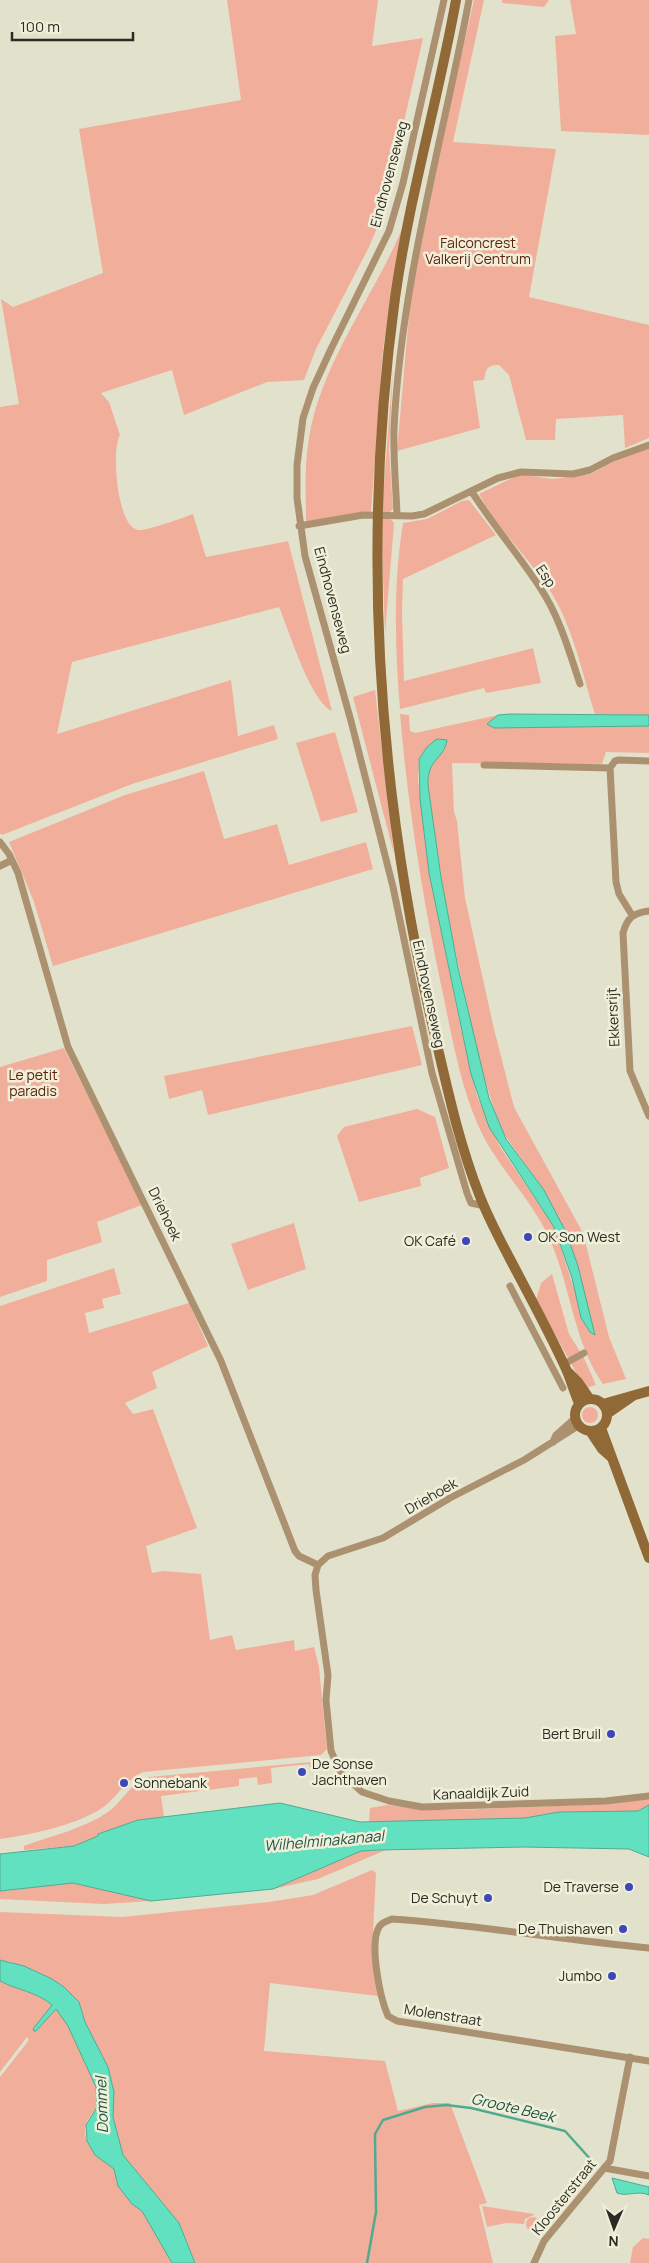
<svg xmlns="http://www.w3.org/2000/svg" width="649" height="2263" viewBox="0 0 649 2263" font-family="Manrope,sans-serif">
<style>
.green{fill:#f1af9b;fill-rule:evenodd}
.water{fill:#61e1bf;stroke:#51aa90}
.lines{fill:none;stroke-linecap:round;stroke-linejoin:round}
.stream{stroke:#51aa90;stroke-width:2.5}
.street{stroke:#ac9170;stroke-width:7}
.secondary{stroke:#916936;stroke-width:10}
.poi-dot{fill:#3e46ba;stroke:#f0efd9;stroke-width:2}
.labels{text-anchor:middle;stroke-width:5;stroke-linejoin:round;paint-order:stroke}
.street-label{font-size:14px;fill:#2c2b23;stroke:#f0efd9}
.park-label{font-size:14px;fill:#5d210e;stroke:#f0efd9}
.poi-label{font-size:14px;fill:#2c2b23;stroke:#f0efd9;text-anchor:end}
.water-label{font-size:15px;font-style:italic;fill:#205647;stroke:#f0efd9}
</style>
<rect width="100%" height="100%" fill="#e2e2cc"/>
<!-- green -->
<path class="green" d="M 227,0 L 378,0 L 372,46 L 423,38 L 383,214 L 369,247 L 316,349 L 304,380 L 267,382 L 184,415 L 172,370 L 101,393 L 109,402 L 120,435 C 111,449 117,527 138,530 C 147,531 182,518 193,514 L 206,557 L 288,541 L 332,711 C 310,701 289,630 279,607 L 72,662 L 57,734 L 231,680 L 238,736 L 274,725 L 278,739 L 132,784 L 2,835 L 0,833 L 0,407 L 19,404 L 1,299 L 13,307 L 103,273 L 79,129 L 241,100 Z
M 474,0 L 484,0 L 453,142 L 556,149 L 529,297 L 649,325 L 649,438 L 625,448 L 623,415 L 556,419 L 555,440 L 526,440 L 509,375 L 499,365 C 487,365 486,369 484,380 L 473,381 L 480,428 L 397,451 L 411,293 L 441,141 Z
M 502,0 L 549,0 L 544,7 L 502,3 Z
M 570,0 L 649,0 L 649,135 L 561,131 L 555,36 L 576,34 Z
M 402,229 L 383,349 L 371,512 L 306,522 C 306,494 304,465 309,438 C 321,363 373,298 402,229 Z
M 393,366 L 389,451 L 393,509 L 390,512 L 382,512 Z
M 649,448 L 649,715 L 595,714 C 582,673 573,626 549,589 C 528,557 497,528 479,494 L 516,476 L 525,475 L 553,479 L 591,474 L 620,458 Z
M 469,500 L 496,535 L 403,579 L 402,613 L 404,681 L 533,648 L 541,683 L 486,693 L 484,688 L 400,709 C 395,647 393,585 403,523 L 427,519 L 462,501 Z
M 381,518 L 390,518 L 394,523 L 385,634 Z
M 375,690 L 394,854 L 353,697 Z
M 400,714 L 409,715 L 410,731 L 415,733 L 498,715 L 487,724 L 495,728 L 649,726 L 649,753 L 606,752 L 602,764 L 452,763 L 454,812 L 457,821 L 465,898 L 494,1029 L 514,1107 L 583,1233 L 609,1337 L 626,1379 L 603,1384 C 575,1344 571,1292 553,1247 C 536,1202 497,1169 478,1125 C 460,1084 452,1037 443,994 C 423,901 408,808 400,714 ZM 427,747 L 445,749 L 430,766 L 428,785 L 446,908 L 480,1065 L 501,1130 L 544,1190 L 566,1232 L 578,1266 L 594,1335 L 576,1295 L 554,1227 L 499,1145 L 477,1096 L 461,1029 L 429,873 L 418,780 L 419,759 Z
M 335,732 L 358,812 L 321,822 L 296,743 Z
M 204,771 L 224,839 L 277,824 L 289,865 L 366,842 L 373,869 L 53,966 L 34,902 L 9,842 L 125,795 Z
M 412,1026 L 422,1065 L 208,1115 L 202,1090 L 169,1099 L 164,1076 Z
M 64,1048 L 142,1205 L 97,1222 L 102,1242 L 47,1260 L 47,1281 L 0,1297 L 0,1067 Z
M 417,1109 L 435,1117 L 449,1168 L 420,1178 L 421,1186 L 359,1202 L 337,1136 L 344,1127 Z
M 294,1223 L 306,1269 L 248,1290 L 231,1244 Z
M 114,1268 L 121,1294 L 102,1299 L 104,1308 L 85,1313 L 89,1333 L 189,1303 L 208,1346 L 152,1372 L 157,1388 L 125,1403 L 133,1414 L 153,1409 L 197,1528 L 146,1546 L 152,1573 L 163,1571 L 201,1574 L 210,1640 L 232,1635 L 236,1650 L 294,1640 L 295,1651 L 314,1647 L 319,1667 L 327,1749 L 321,1755 L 143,1772 C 127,1779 119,1794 106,1805 C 83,1824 29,1835 0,1839 L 0,1306 Z
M 552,1274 L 569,1334 L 584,1358 L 596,1385 L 589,1387 L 589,1390 L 579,1378 L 536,1300 L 541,1283 Z
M582 1415a8 8 0 1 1 16 0a8 8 0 1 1-16 0Z
M 323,1761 L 316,1763 L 316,1768 L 310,1768 L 309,1764 L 271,1768 L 272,1783 L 258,1785 L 257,1777 L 239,1779 L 239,1786 L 161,1796 L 164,1817 L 138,1820 L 74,1846 L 24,1850 L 24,1846 C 51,1836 83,1829 108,1812 C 124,1801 129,1783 149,1777 Z
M 649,1798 L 649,1805 L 638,1811 L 559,1812 L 525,1818 L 369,1822 L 370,1808 L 387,1805 L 425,1810 L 458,1810 L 600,1804 Z
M 386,1850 L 318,1879 L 273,1889 L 361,1851 Z
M 372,1870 L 376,1873 L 372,1953 L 378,1996 L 270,1983 L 264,2051 L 385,2061 L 398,2111 L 433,2103 L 450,2103 L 487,2203 L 479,2205 L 493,2263 L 195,2263 L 179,2223 L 123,2155 L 113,2117 L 113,2087 L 108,2067 L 85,2022 L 79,2002 L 64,1987 L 52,1979 L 11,1962 L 0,1960 L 0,1912 L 122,1917 L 269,1902 L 313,1895 Z
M 73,1883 L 83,1884 L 151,1901 L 104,1904 L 0,1899 L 0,1891 Z
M 0,1981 C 17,1990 38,1992 53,2006 L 33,2029 L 34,2031 L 56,2009 C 70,2024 98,2081 98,2100 C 97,2111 89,2115 86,2124 C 80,2144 101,2159 114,2169 L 118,2186 L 132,2204 L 142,2211 L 172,2263 L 0,2263 L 0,2077 L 29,2040 L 27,2037 L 0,2072 Z
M 482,2206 L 534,2214 L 534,2215 L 525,2219 L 524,2224 L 506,2223 L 487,2227 Z
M526 2224a7 7 0 1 1 14 0a7 7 0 1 1-14 0Z
M 643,2238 L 649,2239 L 649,2263 L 630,2263 L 633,2247 Z"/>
<!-- water -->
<path class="water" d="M 510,714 L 649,715 L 649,726 L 494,728 L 487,724 L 498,715 Z
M 437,739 L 447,740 C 444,760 427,758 428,785 L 441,877 L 458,968 L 489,1098 L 506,1139 L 544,1190 L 566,1232 L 578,1266 L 595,1335 L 590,1332 L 581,1318 L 572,1278 L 554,1227 L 489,1127 L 471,1074 L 429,873 L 420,799 L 419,759 L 427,747 Z
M 280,1803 L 360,1822 L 525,1818 L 559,1812 L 638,1811 L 649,1805 L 649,1857 L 629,1849 L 524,1847 L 379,1850 L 361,1851 L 273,1889 L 151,1901 L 73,1883 L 0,1891 L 0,1854 L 74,1846 L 98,1836 L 98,1834 L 138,1820 Z
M 0,1960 L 24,1966 L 52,1979 L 64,1987 L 79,2002 L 85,2022 L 108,2067 L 114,2092 L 113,2117 L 123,2155 L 179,2223 L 195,2263 L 172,2263 L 142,2211 L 132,2204 L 118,2186 L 114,2169 L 95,2155 L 87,2141 L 86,2125 L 97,2107 L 96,2087 L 68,2026 L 56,2009 L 36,2031 L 34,2031 L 33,2029 L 52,2005 C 37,1992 17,1990 0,1981 Z
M 612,2178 L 649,2187 L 649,2195 C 637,2190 628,2197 617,2193 Z"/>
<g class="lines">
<!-- stream -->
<path class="stream" d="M 367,2263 L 376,2212 L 375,2134 L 383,2120 L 425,2107 L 446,2105 L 471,2108 L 565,2131 L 592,2161"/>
<!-- street -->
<path class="street" d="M 444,0 L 403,183 L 389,231 L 331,349 L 313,388 L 303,418 L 297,465 L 297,498 L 305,556 L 351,721 L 393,887 L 432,1073 L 467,1193 L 471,1203 L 485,1206
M 472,492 C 493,525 518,554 539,586 C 559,615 569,651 580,684
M 397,515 C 396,487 393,457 394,428 C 401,283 442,143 469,0
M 299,526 L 363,515 L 412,516 L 424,514 L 498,478 L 521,472 L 573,474 L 590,470 L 613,458 L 649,445
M 484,765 L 610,768
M 0,842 L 9,854 L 18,873 L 68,1047 L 221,1361 L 295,1551 L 299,1556 L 318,1565
M 0,866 L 12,860
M 649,911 C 633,913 627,918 623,933 L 630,1071 L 649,1116
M 632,915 L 619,894 L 616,882 L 610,768 L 615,761 L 619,760 L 649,761
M 510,1286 L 563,1388
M 564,1364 L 584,1353
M 578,1426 L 524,1460 L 450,1498 L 383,1538 L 328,1556 L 318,1565 L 315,1575 L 316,1590 L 328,1675 L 326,1700 L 331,1751 L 341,1773 L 362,1792 L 389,1801 L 422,1807 L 606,1801 L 649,1796
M 553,1442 L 556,1435 L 574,1419
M 649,1948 C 563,1940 478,1925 392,1919 C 387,1921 382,1922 379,1927 C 369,1944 380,1998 388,2016 L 397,2021 L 649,2061
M 604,2168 L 649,2176
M 534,2263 L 544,2241 L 610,2161 L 630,2057"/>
<!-- secondary -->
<path class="secondary" d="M 456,0 C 438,100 409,198 395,298 C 362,539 377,783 431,1019 C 445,1077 457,1138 479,1194 C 490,1223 506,1251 520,1278 C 536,1308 552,1338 566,1369 C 571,1380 574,1392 579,1403
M 568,1372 L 578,1382 L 589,1398
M575 1415a16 16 0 1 1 32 0a16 16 0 1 1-32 0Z
M 603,1404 L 649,1391
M 607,1414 L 633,1396
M 601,1428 L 649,1558
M 590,1431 L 602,1449 L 611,1457"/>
</g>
<!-- markers -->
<g class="poi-dot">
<circle cx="528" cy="1237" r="5"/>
<circle cx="466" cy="1241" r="5"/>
<circle cx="611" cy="1734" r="5"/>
<circle cx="302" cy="1772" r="5"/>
<circle cx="124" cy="1783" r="5"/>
<circle cx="629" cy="1887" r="5"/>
<circle cx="488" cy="1898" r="5"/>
<circle cx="623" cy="1929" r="5"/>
<circle cx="612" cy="1976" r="5"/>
</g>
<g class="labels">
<!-- street labels -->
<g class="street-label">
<text transform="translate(389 174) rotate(-75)" y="5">Eindhovenseweg</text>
<text transform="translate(546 576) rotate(56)" y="5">Esp</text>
<text transform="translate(333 600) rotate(75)" y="5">Eindhovenseweg</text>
<text transform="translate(429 994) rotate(78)" y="5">Eindhovenseweg</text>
<text transform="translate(613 1017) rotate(-93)" y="5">Ekkersrijt</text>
<text transform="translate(165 1214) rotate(64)" y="5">Driehoek</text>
<text transform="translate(431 1496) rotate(-30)" y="5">Driehoek</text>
<text transform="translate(481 1793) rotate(-2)" y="5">Kanaaldijk Zuid</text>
<text transform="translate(443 2015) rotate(9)" y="5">Molenstraat</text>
<text transform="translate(564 2197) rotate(-51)" y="5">Kloosterstraat</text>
</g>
<!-- park labels -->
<g class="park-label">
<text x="478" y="248">Falconcrest<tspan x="478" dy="16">Valkerij Centrum</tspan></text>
<text x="33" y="1080">Le petit<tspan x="33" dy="16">paradis</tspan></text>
</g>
<!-- poi labels -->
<g class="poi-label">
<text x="538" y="1242" text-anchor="start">OK Son West</text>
<text x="456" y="1246">OK Café</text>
<text x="601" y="1739">Bert Bruil</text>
<text x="312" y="1769" text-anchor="start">De Sonse<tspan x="312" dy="16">Jachthaven</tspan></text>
<text x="134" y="1788" text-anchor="start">Sonnebank</text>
<text x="619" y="1892">De Traverse</text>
<text x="478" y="1903">De Schuyt</text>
<text x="613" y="1934">De Thuishaven</text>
<text x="602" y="1981">Jumbo</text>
</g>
<!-- water labels -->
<g class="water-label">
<text transform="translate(324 1841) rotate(-5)" y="5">Wilhelminakanaal</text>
<text transform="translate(102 2105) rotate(-92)" y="5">Dommel</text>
<text transform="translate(513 2108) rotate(13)" y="5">Groote Beek</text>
</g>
</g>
<!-- north arrow -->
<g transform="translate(614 2228) rotate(182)" stroke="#f0efd9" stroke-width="4" paint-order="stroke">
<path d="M0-4L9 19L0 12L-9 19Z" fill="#2c2b23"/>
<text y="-8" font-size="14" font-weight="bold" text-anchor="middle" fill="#2c2b23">N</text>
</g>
<!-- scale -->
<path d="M12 32v8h121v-8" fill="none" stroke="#2c2b23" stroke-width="2.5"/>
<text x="20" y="32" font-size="15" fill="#2c2b23" stroke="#f0efd9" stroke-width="4" paint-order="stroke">100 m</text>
</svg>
